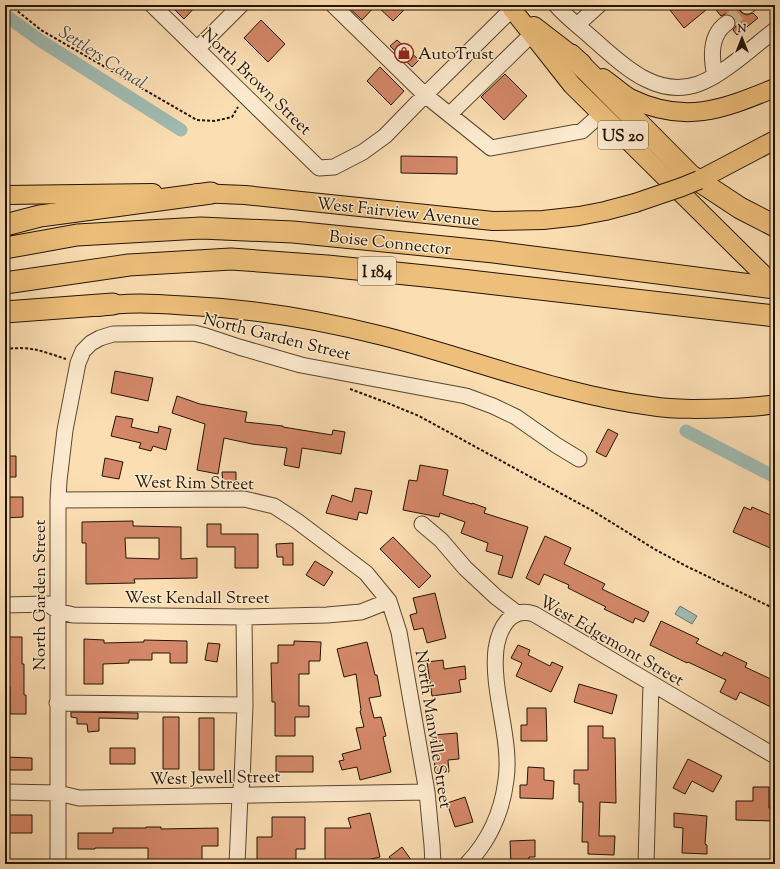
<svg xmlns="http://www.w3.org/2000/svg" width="780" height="869" viewBox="0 0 780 869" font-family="'Sorts Mill Goudy',serif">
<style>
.water{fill:#a0bbb2;stroke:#6e786b}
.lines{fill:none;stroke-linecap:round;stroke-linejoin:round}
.canal{stroke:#a0bbb2;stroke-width:13}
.building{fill:#d48869;stroke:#231400;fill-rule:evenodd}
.minor-tunnel{stroke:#dbc098;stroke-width:15;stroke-dasharray:15 8;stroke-linecap:butt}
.minor-casing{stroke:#59462d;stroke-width:17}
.major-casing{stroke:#231400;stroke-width:20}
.highway-casing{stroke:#231400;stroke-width:23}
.path{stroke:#231400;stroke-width:2;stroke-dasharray:3 2;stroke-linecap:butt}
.minor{stroke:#fdeace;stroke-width:15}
.major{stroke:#eebf7a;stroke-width:18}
.highway{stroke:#eebf7a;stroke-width:21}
.major-bridge-casing{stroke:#231400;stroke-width:20;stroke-linecap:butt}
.major-bridge{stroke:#eebf7a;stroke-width:18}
.labels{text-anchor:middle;stroke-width:3;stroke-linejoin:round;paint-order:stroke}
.shield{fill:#fdeace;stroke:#64543e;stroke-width:1}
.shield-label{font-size:16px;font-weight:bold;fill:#231400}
.poi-label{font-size:17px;fill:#231400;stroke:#fdeace;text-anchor:start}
.street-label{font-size:17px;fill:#231400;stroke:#fdeace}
.water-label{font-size:18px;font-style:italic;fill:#4f4e3e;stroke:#fdeace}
</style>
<rect width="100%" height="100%" fill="#fcdeb3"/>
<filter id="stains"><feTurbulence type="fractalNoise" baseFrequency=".005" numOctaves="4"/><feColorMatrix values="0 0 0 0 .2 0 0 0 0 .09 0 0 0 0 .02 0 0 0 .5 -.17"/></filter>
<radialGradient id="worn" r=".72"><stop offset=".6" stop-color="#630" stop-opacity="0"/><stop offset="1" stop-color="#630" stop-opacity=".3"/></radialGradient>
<!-- water -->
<path class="water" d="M 680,606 L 697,616 L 692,624 L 675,614 Z"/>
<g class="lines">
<!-- canal -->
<path class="canal" d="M 5,15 L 38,39 L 181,130
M 686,431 L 775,477"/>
</g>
<!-- building -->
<path class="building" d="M 170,5 L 197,5 L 184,19 Z
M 346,5 L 409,5 L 393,21 L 376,5 L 362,20 Z
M 666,5 L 712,5 L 684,28 Z
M 712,5 L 738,5 L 739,10 L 742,13 L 747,15 L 753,13 L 758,18 L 737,35 L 733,30 L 736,26 L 736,21 L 734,17 L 730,14 L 725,14 L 721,16 Z
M 261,20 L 285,44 L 268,62 L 244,38 Z
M 397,40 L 419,60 L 412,67 L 390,46 Z
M 380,67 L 404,91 L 391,105 L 367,81 Z
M 505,74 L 527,96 L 504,120 L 481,97 Z
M 401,156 L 457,157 L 457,174 L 401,173 Z
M 115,371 L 153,378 L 148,401 L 111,393 Z
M 177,396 L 200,404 L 247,412 L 245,422 L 283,426 L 283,427 L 332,435 L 333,430 L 345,432 L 341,454 L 302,448 L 299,468 L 284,465 L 287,448 L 252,444 L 224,438 L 218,474 L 197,470 L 205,424 L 172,413 Z
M 116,416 L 133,419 L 131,427 L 158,433 L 159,426 L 171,429 L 166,450 L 153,446 L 151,451 L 139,448 L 141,443 L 111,436 Z
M 608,429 L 618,434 L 606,457 L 596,452 Z
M 5,456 L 16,456 L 16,477 L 5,477 Z
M 105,458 L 123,462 L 119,479 L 102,476 Z
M 420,465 L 448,470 L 443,495 L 472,504 L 472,503 L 486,508 L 484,513 L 528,527 L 512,578 L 498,574 L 503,556 L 486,551 L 488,543 L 461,533 L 465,522 L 440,513 L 439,517 L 403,510 L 409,480 L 417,481 Z
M 222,472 L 236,472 L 236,483 L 223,483 Z
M 355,488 L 372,491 L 367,514 L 359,512 L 357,520 L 326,513 L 332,495 L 352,502 Z
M 5,497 L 23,497 L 23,517 L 5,518 Z
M 744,507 L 751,510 L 752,507 L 775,517 L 775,550 L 733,532 Z
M 133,521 L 133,526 L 181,527 L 181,559 L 197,558 L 197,578 L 134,579 L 135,583 L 86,584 L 86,543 L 82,543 L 82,522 ZM 125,538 L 159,538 L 159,559 L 126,558 Z
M 207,524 L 221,524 L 221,534 L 258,534 L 258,568 L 235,568 L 235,547 L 207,547 Z
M 545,536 L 571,548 L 564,564 L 605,584 L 602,589 L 649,612 L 644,622 L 635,618 L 633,623 L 604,609 L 606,607 L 568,588 L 569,585 L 544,574 L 539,585 L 526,578 Z
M 393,537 L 431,576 L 419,588 L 380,549 Z
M 293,543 L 293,565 L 283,565 L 283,557 L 277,557 L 276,544 Z
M 315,561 L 333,572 L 324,586 L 306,575 Z
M 435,593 L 446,638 L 427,643 L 423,628 L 414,630 L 410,615 L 417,613 L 413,598 Z
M 661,621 L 699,639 L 696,643 L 722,656 L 724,652 L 747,663 L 745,667 L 775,681 L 775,709 L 740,692 L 736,700 L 720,692 L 726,680 L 688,662 L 687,663 L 650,645 Z
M 5,637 L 22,637 L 22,664 L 24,664 L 24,695 L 26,695 L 26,714 L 10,714 L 10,687 L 7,687 L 7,659 L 5,659 Z
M 84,639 L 104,640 L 104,643 L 144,642 L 144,640 L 187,641 L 187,663 L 170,663 L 170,653 L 152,653 L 152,660 L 129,660 L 129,663 L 103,664 L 103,684 L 84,684 Z
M 294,641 L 321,642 L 320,661 L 309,661 L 309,674 L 299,674 L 299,706 L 309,706 L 309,717 L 295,717 L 295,736 L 275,736 L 275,702 L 272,702 L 271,663 L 278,663 L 278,645 L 294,645 Z
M 367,642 L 375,675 L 377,675 L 381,696 L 369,698 L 374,718 L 381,717 L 386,736 L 383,737 L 391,772 L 360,780 L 357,767 L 342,770 L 339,761 L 344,760 L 342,754 L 361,749 L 356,728 L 364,727 L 360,711 L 361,710 L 356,674 L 344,677 L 337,649 Z
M 208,643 L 220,644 L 217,662 L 205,660 Z
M 518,645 L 530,650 L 528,655 L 550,666 L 552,662 L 563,667 L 551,692 L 516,676 L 522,663 L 511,658 Z
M 443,660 L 444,669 L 465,666 L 466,679 L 459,680 L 461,692 L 432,696 L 427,662 Z
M 579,684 L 617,695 L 612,714 L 574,702 Z
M 527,708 L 546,708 L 547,741 L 521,741 L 521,725 L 527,725 Z
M 71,712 L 138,713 L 138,719 L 99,718 L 99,731 L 88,732 L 87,724 L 77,724 L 77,718 L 71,717 Z
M 163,717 L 179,717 L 179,769 L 163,769 Z
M 199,718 L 214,718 L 214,770 L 199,770 Z
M 588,726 L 603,726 L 603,738 L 615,738 L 616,803 L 600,802 L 599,836 L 615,836 L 614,855 L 588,854 L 588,842 L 582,842 L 583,802 L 579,802 L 579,784 L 574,784 L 574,770 L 588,770 Z
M 457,733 L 459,759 L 448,760 L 449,772 L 435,773 L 433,735 Z
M 110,748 L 135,748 L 135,764 L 110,764 Z
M 276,756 L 313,756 L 313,772 L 276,772 Z
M 5,757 L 32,758 L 32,770 L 5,770 Z
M 688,759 L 722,776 L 713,792 L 692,781 L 685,794 L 673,788 Z
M 528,767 L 544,768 L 544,780 L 554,781 L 553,799 L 520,798 L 520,785 L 527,785 Z
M 753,787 L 769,787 L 769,808 L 775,809 L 775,821 L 736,820 L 736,801 L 753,801 Z
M 465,797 L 473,822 L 455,827 L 447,803 Z
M 370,813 L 380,857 L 358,862 L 325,862 L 325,828 L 351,828 L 348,818 Z
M 674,813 L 707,816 L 705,844 L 707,845 L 707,854 L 682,853 L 683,828 L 674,827 Z
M 5,815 L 32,815 L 32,833 L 5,833 Z
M 272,817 L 305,817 L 305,849 L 296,849 L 296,864 L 257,864 L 257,837 L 272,837 Z
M 146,827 L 161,827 L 161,829 L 218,828 L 218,846 L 202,846 L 202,861 L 184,861 L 184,864 L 148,864 L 148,848 L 95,848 L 95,849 L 78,849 L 78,833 L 113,833 L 113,828 L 146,828 Z
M 535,840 L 535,857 L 529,857 L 529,864 L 511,864 L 510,841 Z
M 402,847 L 414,864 L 395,864 L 389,857 Z"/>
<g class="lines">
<!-- minor-tunnel -->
<path class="minor-tunnel" d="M 727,23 L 747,6"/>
<defs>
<path id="minor" d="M 152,5 L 319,168 L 334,167 L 363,152 L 385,136 L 425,95 L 512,9
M 333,5 L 425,95 L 491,148 L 582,131 L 601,114
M 556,5 C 566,17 580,27 592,38 C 621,63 655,99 698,84 C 722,76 754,46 775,30
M 747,6 L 749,5
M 577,25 L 599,5
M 197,49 L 241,5
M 715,76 C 711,58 709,35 727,23
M 450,114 L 532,34
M 58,500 L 244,499 L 274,506 L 297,521 L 366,573 L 389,601 L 399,632 L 427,792 L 432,845 L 433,864
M 422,524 L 441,540 L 465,568 L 496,597 L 517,613
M 5,605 L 48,604 L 58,611 L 73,615 L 244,617 L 327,615 L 361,612 L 389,601
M 57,703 L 245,705
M 5,792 L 58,793 L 79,798 L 427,792
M 58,864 L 58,500 L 59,481 L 65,430 L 78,363 L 83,351 L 91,343 L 100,338 L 113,334 L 194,333 L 206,336 L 239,347 L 301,365 L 466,396 L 493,406 L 516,417 L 556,445 L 579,459
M 237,864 L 240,795 L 242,781 L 245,705 L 244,617
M 467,864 C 489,841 502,812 506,780 C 512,739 491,691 496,649 C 499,629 510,606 534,614 L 775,756
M 646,864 L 651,683"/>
<path id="major" d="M 512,9 L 572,85 L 775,286
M 534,26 L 582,63
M 603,78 C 612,84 621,93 630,98 C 685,125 723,109 775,88
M 699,180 L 775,140
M 197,193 L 245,195 L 493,221 L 543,220 L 579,216 L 605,211 L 635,203
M 5,195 L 153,193
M 98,307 C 129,301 161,304 192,306 C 256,309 320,320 383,336 C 471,358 561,395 651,406 C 677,410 704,409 730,408 C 745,407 760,407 775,404"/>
<path id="highway" d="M 571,55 L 690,175 L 740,208 L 775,226
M 5,225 L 40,216 L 211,193
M 5,248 L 77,235 L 201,228 L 293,232 L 494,252 L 775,288
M 5,283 L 129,265 L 231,259 L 327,266 L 435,277 L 775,316
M 5,312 L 113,304"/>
</defs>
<!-- minor casing -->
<use href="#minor" class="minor-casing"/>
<!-- major casing -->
<use href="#major" class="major-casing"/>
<!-- highway casing -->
<use href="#highway" class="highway-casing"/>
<!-- path -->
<path class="path" d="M 10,5 L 41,30 L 197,120 L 215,121 L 232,117 L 238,107
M 5,349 C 32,346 41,351 66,359
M 350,389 L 385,402 L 419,416 L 593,511 L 656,550 L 686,566 L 775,609"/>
<!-- minor -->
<use href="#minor" class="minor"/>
<!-- major -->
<use href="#major" class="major"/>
<!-- highway -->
<use href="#highway" class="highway"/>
<defs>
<path id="major-bridge" d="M 635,203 L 682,187 L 699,180"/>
</defs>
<!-- major-bridge casing -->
<use href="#major-bridge" class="major-bridge-casing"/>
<!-- major-bridge -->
<use href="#major-bridge" class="major-bridge"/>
</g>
<!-- icons -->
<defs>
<symbol id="shop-ring" viewBox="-11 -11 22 22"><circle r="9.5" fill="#fdeace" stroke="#8f2418" stroke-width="1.5"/><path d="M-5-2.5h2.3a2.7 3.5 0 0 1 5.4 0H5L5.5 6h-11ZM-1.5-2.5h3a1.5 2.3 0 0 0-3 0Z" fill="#8f2418"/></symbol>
</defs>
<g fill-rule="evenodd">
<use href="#shop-ring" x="393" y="42" width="22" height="22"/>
</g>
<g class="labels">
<!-- shield labels -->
<g class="shield">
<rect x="598" y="121" width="50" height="28" rx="3"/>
<rect x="358" y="257" width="38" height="28" rx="3"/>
</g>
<g class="shield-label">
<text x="623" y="141">US 20</text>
<text x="377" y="277">I 184</text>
</g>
<!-- poi labels -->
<g class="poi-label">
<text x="418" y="59">AutoTrust</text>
</g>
<!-- street labels -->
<g class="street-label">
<text transform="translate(257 81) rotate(44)" y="6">North Brown Street</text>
<text transform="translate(398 211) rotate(6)" y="6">West Fairview Avenue</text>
<text transform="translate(390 242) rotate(6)" y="6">Boise Connector</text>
<text transform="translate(277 336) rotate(14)" y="6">North Garden Street</text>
<text transform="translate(194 482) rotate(1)" y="6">West Rim Street</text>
<text transform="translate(39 595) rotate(-90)" y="6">North Garden Street</text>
<text x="197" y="603">West Kendall Street</text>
<text transform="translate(612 640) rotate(30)" y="6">West Edgemont Street</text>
<text transform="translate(434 729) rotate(81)" y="6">North Manville Street</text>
<text transform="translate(215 777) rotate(-1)" y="6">West Jewell Street</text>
</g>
<!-- water labels -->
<g class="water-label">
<text transform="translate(103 57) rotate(33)" y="6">Settlers Canal</text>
</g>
</g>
<!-- margin -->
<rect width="780" height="869" fill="none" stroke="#fcdeb3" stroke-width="20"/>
<rect x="6" y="6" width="768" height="857" fill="none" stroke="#231400" stroke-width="2"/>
<rect x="10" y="10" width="760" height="849" fill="none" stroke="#231400"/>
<!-- north arrow -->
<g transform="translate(742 38)" stroke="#fdeace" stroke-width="3" paint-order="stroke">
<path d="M0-3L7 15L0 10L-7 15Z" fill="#231400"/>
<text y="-6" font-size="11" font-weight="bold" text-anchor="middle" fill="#231400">N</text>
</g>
<rect width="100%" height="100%" filter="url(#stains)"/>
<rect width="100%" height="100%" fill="url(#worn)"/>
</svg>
